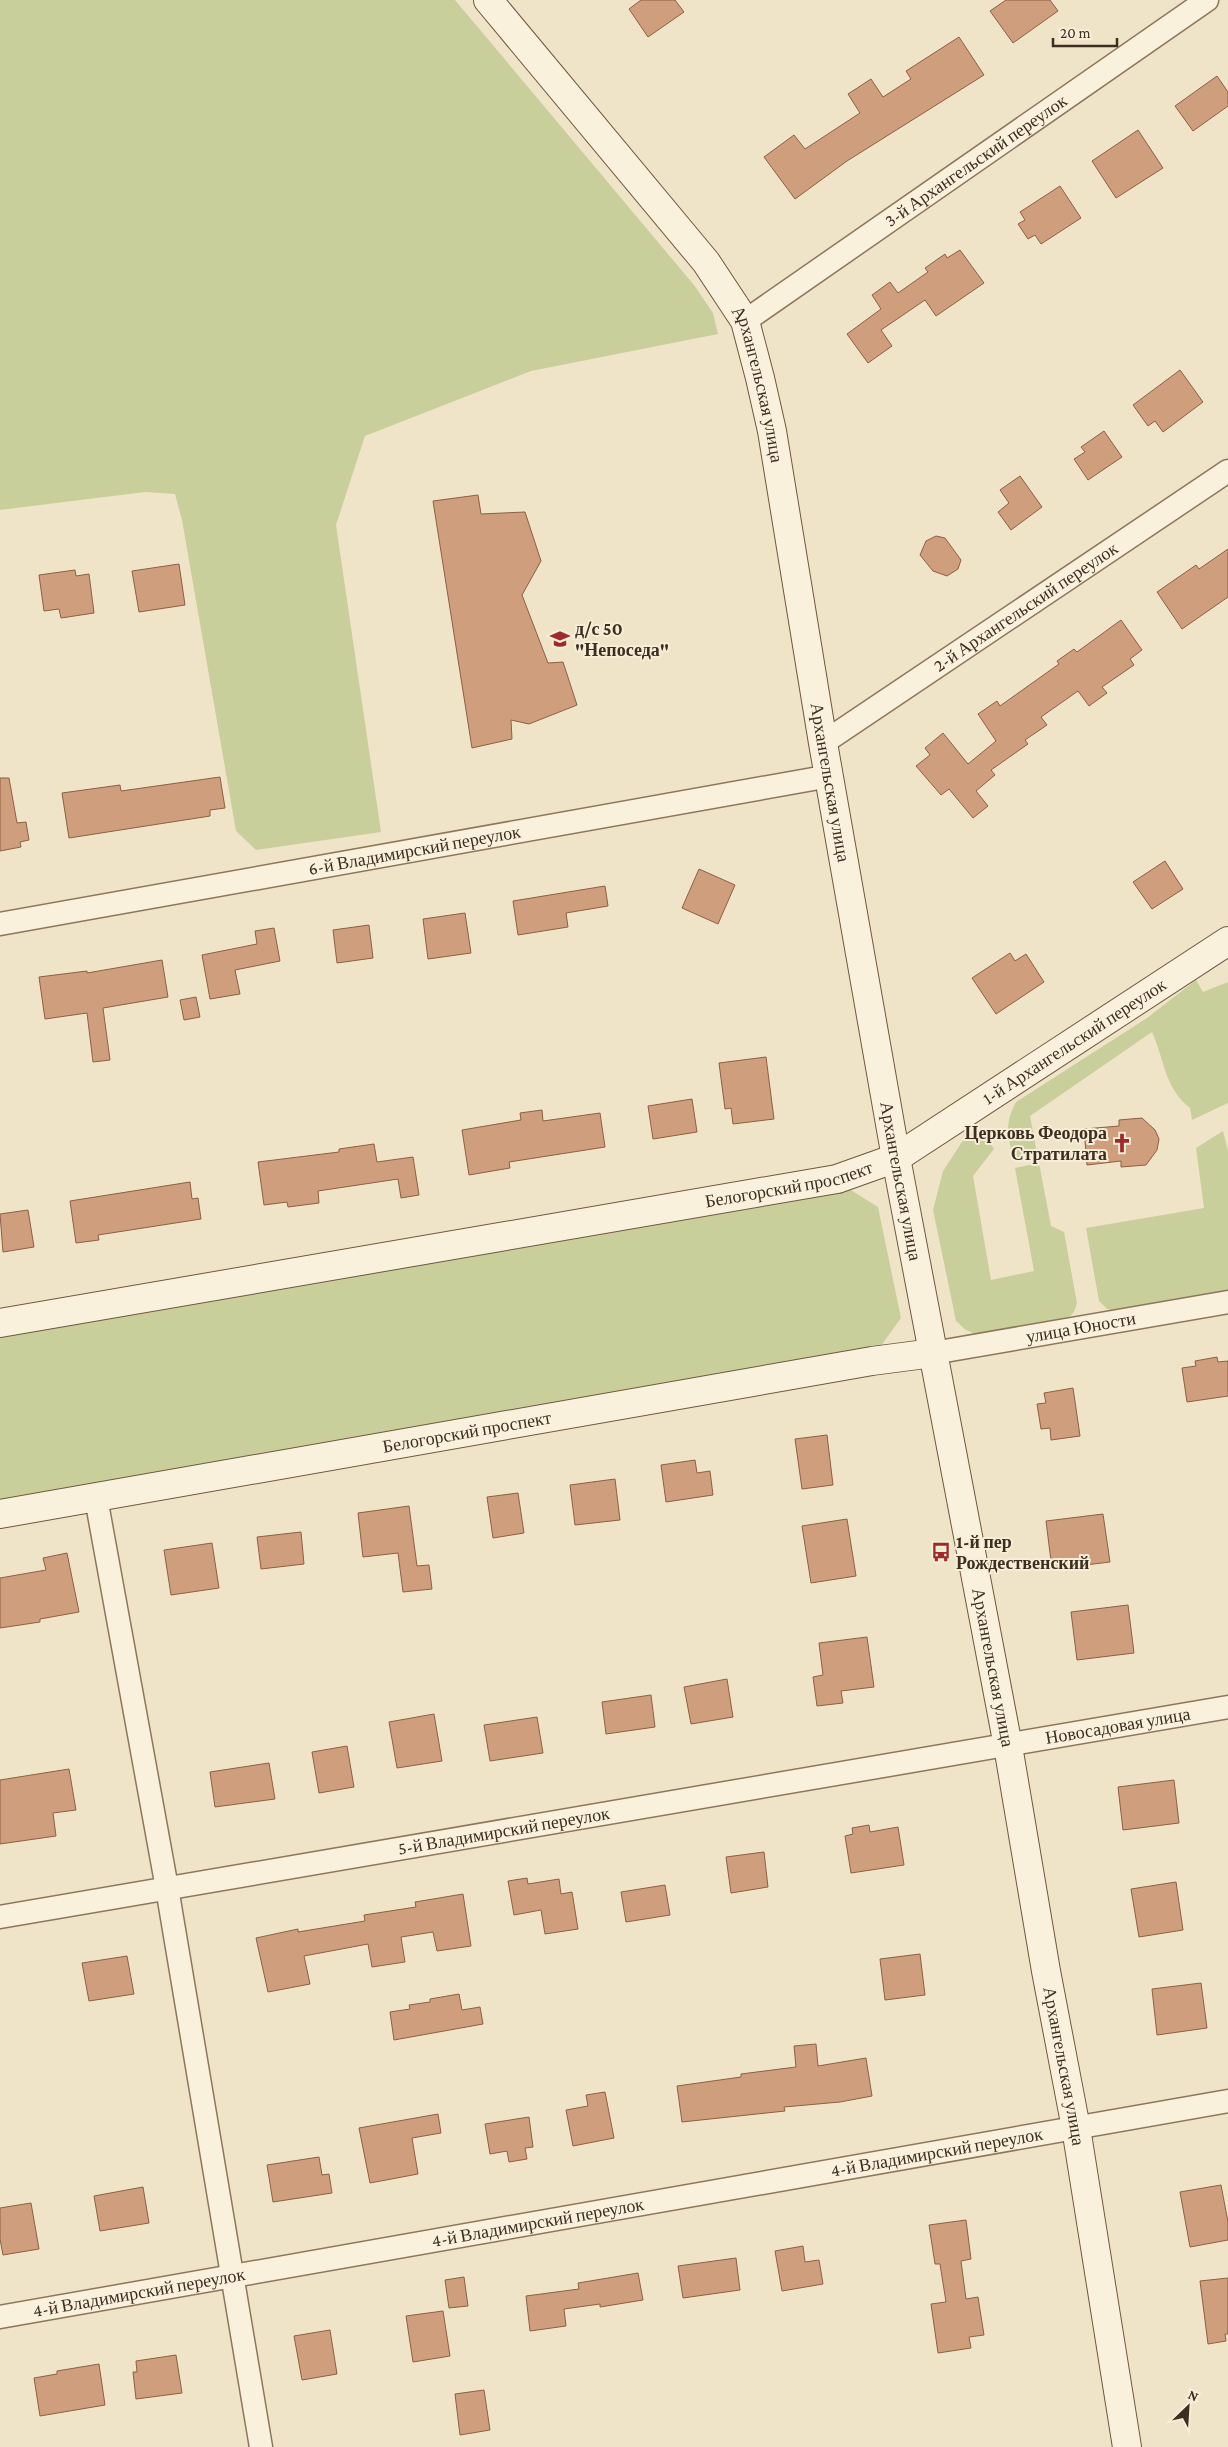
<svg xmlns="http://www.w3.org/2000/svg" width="1228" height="2447" viewBox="0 0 1228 2447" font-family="'Crimson Pro',serif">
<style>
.green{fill:#c9cf9b}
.building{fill:#cf9f7d;stroke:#8d5f41}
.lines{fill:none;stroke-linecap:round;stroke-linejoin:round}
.street-casing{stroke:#8d765c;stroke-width:25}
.secondary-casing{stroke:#6f573f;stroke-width:30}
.street{stroke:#faf1dc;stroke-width:22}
.secondary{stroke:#faf1dc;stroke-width:28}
.labels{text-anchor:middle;stroke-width:4;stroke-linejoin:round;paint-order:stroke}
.street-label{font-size:18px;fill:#3d2e20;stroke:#f7eed8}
.poi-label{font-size:18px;font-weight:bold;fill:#3d2e20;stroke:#f7eed8;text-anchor:start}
</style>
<rect width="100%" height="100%" fill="#f0e4c8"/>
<!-- green -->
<path class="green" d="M 0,0 L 455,0 L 694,285 L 713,313 L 718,334 L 531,371 L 365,436 L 336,525 L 381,832 L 256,850 L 236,831 L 182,520 L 175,494 L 145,492 L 0,510 Z
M 1196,980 L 1203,992 L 1228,982 L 1228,1103 L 1192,1120 L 1190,1108 C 1164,1087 1165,1061 1152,1032 L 1030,1116 L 1037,1153 L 1013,1158 C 1008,1134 1004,1125 1016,1102 L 1147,1018 Z
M 1223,1131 L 1228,1151 L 1228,1292 L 1118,1312 L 1107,1309 L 1099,1301 L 1086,1228 L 1204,1208 L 1196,1148 Z
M 972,1133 L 988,1139 L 994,1149 L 973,1176 L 991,1280 L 1034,1271 L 1015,1168 L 1039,1163 L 1051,1226 L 1064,1232 L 1077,1303 L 1074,1312 L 1065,1322 L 978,1335 L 966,1330 L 956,1321 L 933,1210 L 943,1171 L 962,1142 Z
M 846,1187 L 878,1207 L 901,1318 L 878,1350 L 0,1501 L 0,1331 Z"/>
<!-- building -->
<path class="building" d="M 641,0 L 675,0 L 684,12 L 648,37 L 629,9 Z
M 1006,0 L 1050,0 L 1058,11 L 1013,43 L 990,11 Z
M 959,37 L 984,75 L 847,161 L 795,199 L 764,157 L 794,135 L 805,149 L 860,113 L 848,94 L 871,79 L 883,97 L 911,79 L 906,71 Z
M 1217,76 L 1228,92 L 1228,106 L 1193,131 L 1175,106 Z
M 1138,130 L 1163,168 L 1116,198 L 1092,161 Z
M 1060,186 L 1081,218 L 1041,244 L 1035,235 L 1028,239 L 1018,224 L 1025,220 L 1020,212 Z
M 960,250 L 984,283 L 936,316 L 925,300 L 881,330 L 892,346 L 868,363 L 847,334 L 881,309 L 872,295 L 890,282 L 898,293 L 928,272 L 925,268 L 945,254 L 947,258 Z
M 1180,370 L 1203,402 L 1163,432 L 1155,421 L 1148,426 L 1133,405 Z
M 1104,431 L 1122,457 L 1088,480 L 1074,459 L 1085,452 L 1081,447 Z
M 1020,476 L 1042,507 L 1011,530 L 998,512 L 1009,503 L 1000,490 Z
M 478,495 L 481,514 L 525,512 L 541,561 L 522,595 L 548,663 L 563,662 L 577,705 L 529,724 L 511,720 L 512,739 L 472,748 L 433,501 Z
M 936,536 L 945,538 L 961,560 L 958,569 L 947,576 L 933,571 L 920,555 L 926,541 Z
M 1228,549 L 1228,597 L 1182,629 L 1157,592 L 1196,565 L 1199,569 Z
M 179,564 L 185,605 L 139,612 L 132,571 Z
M 75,570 L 76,576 L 89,574 L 94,613 L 61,618 L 59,609 L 44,611 L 39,575 Z
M 1121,620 L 1142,650 L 1130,659 L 1134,665 L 1102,687 L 1107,693 L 1089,706 L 1078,691 L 1041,717 L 1047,725 L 1025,740 L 1028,744 L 991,770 L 995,775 L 976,791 L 988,806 L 973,818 L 949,789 L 941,795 L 916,766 L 930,755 L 925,748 L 943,733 L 968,764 L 996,741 L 978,714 L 997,701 L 1000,706 L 1059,664 L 1057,661 L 1074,649 L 1077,652 Z
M 220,777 L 225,808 L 210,810 L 210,816 L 69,838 L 62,793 L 120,785 L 121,791 Z
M 0,778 L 9,778 L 17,823 L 26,822 L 29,840 L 20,842 L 21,847 L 0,851 Z
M 1165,861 L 1183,889 L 1152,909 L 1133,882 Z
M 699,869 L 735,885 L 718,924 L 682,908 Z
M 605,886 L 608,906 L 566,913 L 568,927 L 518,935 L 513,901 Z
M 465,913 L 471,953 L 428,959 L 423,919 Z
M 369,925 L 373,958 L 337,963 L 333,930 Z
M 274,928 L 280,961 L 235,970 L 240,994 L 210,999 L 202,955 L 257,944 L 255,931 Z
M 1010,953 L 1015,961 L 1026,954 L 1044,982 L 996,1014 L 972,978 Z
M 162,960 L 168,997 L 103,1008 L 110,1060 L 93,1062 L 87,1013 L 45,1019 L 39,977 L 87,971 L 87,973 Z
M 196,997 L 200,1017 L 184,1020 L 180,1000 Z
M 766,1057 L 774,1119 L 733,1124 L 731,1108 L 725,1109 L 719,1063 Z
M 692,1099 L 697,1132 L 653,1139 L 648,1106 Z
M 542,1110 L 543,1121 L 600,1113 L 605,1147 L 509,1162 L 510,1168 L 469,1175 L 462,1130 L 521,1120 L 520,1113 Z
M 1142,1118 L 1155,1130 L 1159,1139 L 1157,1150 L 1146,1165 L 1121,1167 L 1121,1161 L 1087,1165 L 1084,1129 L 1119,1126 L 1119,1120 Z
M 374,1144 L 377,1162 L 413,1157 L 419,1195 L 401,1198 L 398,1179 L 318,1191 L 319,1203 L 288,1207 L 287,1202 L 264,1205 L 258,1162 L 339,1152 L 339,1149 Z
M 190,1182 L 192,1199 L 198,1198 L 201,1219 L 98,1235 L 99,1240 L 76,1243 L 70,1201 Z
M 28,1210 L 34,1247 L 3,1252 L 0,1214 Z
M 1217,1357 L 1218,1362 L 1228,1361 L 1228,1396 L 1187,1402 L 1182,1368 L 1196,1366 L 1195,1361 Z
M 1073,1388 L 1080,1436 L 1051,1440 L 1050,1428 L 1041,1429 L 1037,1404 L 1046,1403 L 1044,1393 Z
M 827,1435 L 833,1485 L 802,1489 L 795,1439 Z
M 695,1460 L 697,1473 L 710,1471 L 713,1495 L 666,1502 L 661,1465 Z
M 615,1479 L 620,1520 L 575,1525 L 570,1485 Z
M 518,1493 L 524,1533 L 493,1538 L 487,1497 Z
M 409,1506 L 417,1566 L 429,1565 L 432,1589 L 403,1592 L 398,1553 L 363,1557 L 358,1513 Z
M 1103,1514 L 1110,1562 L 1052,1569 L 1046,1521 Z
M 847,1519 L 856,1576 L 811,1583 L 802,1526 Z
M 301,1532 L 304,1564 L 261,1569 L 257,1537 Z
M 212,1543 L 219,1588 L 171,1595 L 164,1550 Z
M 67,1553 L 79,1612 L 40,1619 L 40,1622 L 0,1628 L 0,1578 L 46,1570 L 43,1558 Z
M 1128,1605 L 1134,1653 L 1077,1660 L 1071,1612 Z
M 867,1637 L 874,1687 L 841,1691 L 843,1703 L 817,1706 L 813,1677 L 823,1675 L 819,1643 Z
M 727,1679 L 733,1717 L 691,1724 L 684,1687 Z
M 651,1695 L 655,1727 L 606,1734 L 602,1702 Z
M 434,1714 L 442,1761 L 397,1768 L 389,1722 Z
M 537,1717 L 543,1753 L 490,1761 L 484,1725 Z
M 347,1746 L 354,1787 L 319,1793 L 312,1752 Z
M 269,1763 L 275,1799 L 215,1807 L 210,1772 Z
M 69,1769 L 76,1810 L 53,1813 L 56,1836 L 0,1844 L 0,1780 Z
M 1174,1780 L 1179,1823 L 1123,1830 L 1118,1787 Z
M 869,1825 L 870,1832 L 898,1827 L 904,1865 L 851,1873 L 845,1836 L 853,1834 L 852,1828 Z
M 764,1852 L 768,1887 L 731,1893 L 726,1857 Z
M 527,1878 L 528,1884 L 559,1879 L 561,1894 L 572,1892 L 578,1929 L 545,1934 L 541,1910 L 514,1915 L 508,1881 Z
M 1176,1882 L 1183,1930 L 1139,1937 L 1131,1889 Z
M 665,1885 L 670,1915 L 626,1922 L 621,1892 Z
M 463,1894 L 471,1946 L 437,1951 L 433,1932 L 401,1937 L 405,1962 L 372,1967 L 368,1944 L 304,1956 L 310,1984 L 268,1992 L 256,1938 L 298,1929 L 298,1932 L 365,1921 L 364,1915 L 416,1907 L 415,1902 Z
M 920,1954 L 925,1995 L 885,2000 L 880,1959 Z
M 127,1956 L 134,1994 L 89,2001 L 82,1963 Z
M 1201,1983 L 1207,2028 L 1157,2035 L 1152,1989 Z
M 459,1994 L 462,2010 L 480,2007 L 483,2024 L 394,2040 L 390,2012 L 410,2009 L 409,2005 L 430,2002 L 430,1999 Z
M 816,2044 L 818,2066 L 866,2058 L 872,2096 L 840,2102 L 784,2107 L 785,2111 L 682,2122 L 677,2086 L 741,2077 L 741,2074 L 796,2067 L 794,2046 Z
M 605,2092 L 614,2138 L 573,2146 L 566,2110 L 588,2106 L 586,2095 Z
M 438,2114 L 441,2133 L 412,2138 L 418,2174 L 370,2183 L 359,2128 Z
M 529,2117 L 533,2147 L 525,2148 L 527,2159 L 509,2162 L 507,2151 L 490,2154 L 485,2124 Z
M 319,2157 L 322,2175 L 329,2174 L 332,2193 L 273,2202 L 267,2165 Z
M 1221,2185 L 1228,2222 L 1228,2240 L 1190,2247 L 1180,2192 Z
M 143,2187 L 149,2223 L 100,2231 L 94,2196 Z
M 31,2203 L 39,2249 L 3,2255 L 0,2239 L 0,2208 Z
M 966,2220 L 971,2259 L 961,2261 L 966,2299 L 978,2297 L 984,2335 L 969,2337 L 971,2348 L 938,2353 L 931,2304 L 946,2302 L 940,2264 L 935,2264 L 929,2225 Z
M 803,2246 L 805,2262 L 819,2260 L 823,2284 L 782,2291 L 775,2251 Z
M 736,2258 L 740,2290 L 683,2298 L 678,2266 Z
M 638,2273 L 643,2300 L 600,2307 L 600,2304 L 564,2309 L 566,2326 L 530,2331 L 526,2296 L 579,2289 L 578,2283 Z
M 464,2277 L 468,2306 L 449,2308 L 445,2280 Z
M 1228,2278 L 1228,2334 L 1225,2334 L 1226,2341 L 1208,2344 L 1200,2281 Z
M 443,2311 L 450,2356 L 413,2362 L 406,2316 Z
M 330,2330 L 337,2374 L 302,2380 L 294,2336 Z
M 176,2355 L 182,2393 L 136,2399 L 133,2372 L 137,2372 L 136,2361 Z
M 99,2364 L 105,2405 L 40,2416 L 34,2378 L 57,2374 L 57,2371 Z
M 484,2390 L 490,2430 L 460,2435 L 455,2394 Z"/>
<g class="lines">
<defs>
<g id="street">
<path id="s1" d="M 745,321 L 1207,0"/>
<path id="s2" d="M 823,743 L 1228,471"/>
<path id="s3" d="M 0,924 L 830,776"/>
<path id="s4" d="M 933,1353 L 1228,1302"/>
<path d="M 96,1498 L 167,1888 L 261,2447"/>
<path id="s5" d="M 0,1917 L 1228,1707"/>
<path id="s6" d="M 0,2317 L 1228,2101"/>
</g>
<g id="secondary">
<path id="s7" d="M 488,0 L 706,262 L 745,321 L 760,378 L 772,431 L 823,743 L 896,1158 L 1008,1746 L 1046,1971 L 1076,2128 L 1127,2447"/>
<path id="s8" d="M 0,1323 L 837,1179 L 896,1158 L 1228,941"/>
<path id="s9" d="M 0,1514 L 872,1361 L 933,1353"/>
</g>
</defs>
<!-- street casing -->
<use href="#street" class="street-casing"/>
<!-- secondary casing -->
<use href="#secondary" class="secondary-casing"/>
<!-- street -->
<use href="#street" class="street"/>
<!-- secondary -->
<use href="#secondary" class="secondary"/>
</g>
<!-- icons -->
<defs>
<symbol id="school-bare" viewBox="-9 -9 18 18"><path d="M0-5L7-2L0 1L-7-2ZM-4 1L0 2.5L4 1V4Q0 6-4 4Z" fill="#9e2a2b" stroke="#f7eed8" stroke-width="2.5" paint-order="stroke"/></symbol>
<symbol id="church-bare" viewBox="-9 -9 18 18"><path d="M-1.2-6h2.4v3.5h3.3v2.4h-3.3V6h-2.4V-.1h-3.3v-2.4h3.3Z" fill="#9e2a2b" stroke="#f7eed8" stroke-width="2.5" paint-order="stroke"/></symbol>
<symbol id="bus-bare" viewBox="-9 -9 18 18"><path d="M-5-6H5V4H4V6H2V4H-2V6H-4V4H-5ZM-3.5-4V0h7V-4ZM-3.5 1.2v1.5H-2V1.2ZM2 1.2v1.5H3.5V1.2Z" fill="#9e2a2b" stroke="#f7eed8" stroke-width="2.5" paint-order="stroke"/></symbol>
</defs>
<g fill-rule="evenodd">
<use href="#school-bare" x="546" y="625" width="28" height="28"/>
<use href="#church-bare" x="1108" y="1129" width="28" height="28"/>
<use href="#bus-bare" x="927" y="1538" width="28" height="28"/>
</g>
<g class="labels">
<!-- street labels -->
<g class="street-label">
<text dy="6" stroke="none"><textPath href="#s1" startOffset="281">3-й Архангельский переулок</textPath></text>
<text dy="6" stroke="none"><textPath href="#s7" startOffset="476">Архангельская улица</textPath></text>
<text dy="6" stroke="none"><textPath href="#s2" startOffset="244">2-й Архангельский переулок</textPath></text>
<text dy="6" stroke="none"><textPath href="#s7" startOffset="881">Архангельская улица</textPath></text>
<text dy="6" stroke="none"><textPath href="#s3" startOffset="421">6-й Владимирский переулок</textPath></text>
<text dy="6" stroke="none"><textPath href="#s8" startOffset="1125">1-й Архангельский переулок</textPath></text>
<text dy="6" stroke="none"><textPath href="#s7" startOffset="1286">Архангельская улица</textPath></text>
<text dy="6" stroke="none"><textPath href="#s8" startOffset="801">Белогорский проспект</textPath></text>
<text dy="6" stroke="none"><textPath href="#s4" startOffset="150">улица Юности</textPath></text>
<text dy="6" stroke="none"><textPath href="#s9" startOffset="474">Белогорский проспект</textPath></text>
<text dy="6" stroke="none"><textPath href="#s7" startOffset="1781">Архангельская улица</textPath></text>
<text dy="6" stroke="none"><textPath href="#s5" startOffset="1134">Новосадовая улица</textPath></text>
<text dy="6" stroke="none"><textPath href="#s5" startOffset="511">5-й Владимирский переулок</textPath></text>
<text dy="6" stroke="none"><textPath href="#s7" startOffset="2186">Архангельская улица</textPath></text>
<text dy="6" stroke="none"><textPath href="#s6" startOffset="951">4-й Владимирский переулок</textPath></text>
<text dy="6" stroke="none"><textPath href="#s6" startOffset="546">4-й Владимирский переулок</textPath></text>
<text dy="6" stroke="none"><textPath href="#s6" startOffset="141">4-й Владимирский переулок</textPath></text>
</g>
<!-- poi labels -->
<g class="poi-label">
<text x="575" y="635">д/с 50<tspan x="575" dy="21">"Непоседа"</tspan></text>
<text x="1107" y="1139" text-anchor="end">Церковь Феодора<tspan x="1107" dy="21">Стратилата</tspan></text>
<text x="956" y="1548">1-й пер<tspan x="956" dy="21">Рождественский</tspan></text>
</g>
</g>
<!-- north arrow -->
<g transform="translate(1188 2407) rotate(25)" stroke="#f7eed8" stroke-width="4" paint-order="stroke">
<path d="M0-4L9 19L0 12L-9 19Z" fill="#3d2e20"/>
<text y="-8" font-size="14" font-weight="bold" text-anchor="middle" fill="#3d2e20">N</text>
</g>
<!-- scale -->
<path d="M1053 38v8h64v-8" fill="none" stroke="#3d2e20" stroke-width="2.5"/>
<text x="1060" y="38" font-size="15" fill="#3d2e20" stroke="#f7eed8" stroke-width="4" paint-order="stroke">20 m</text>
</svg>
